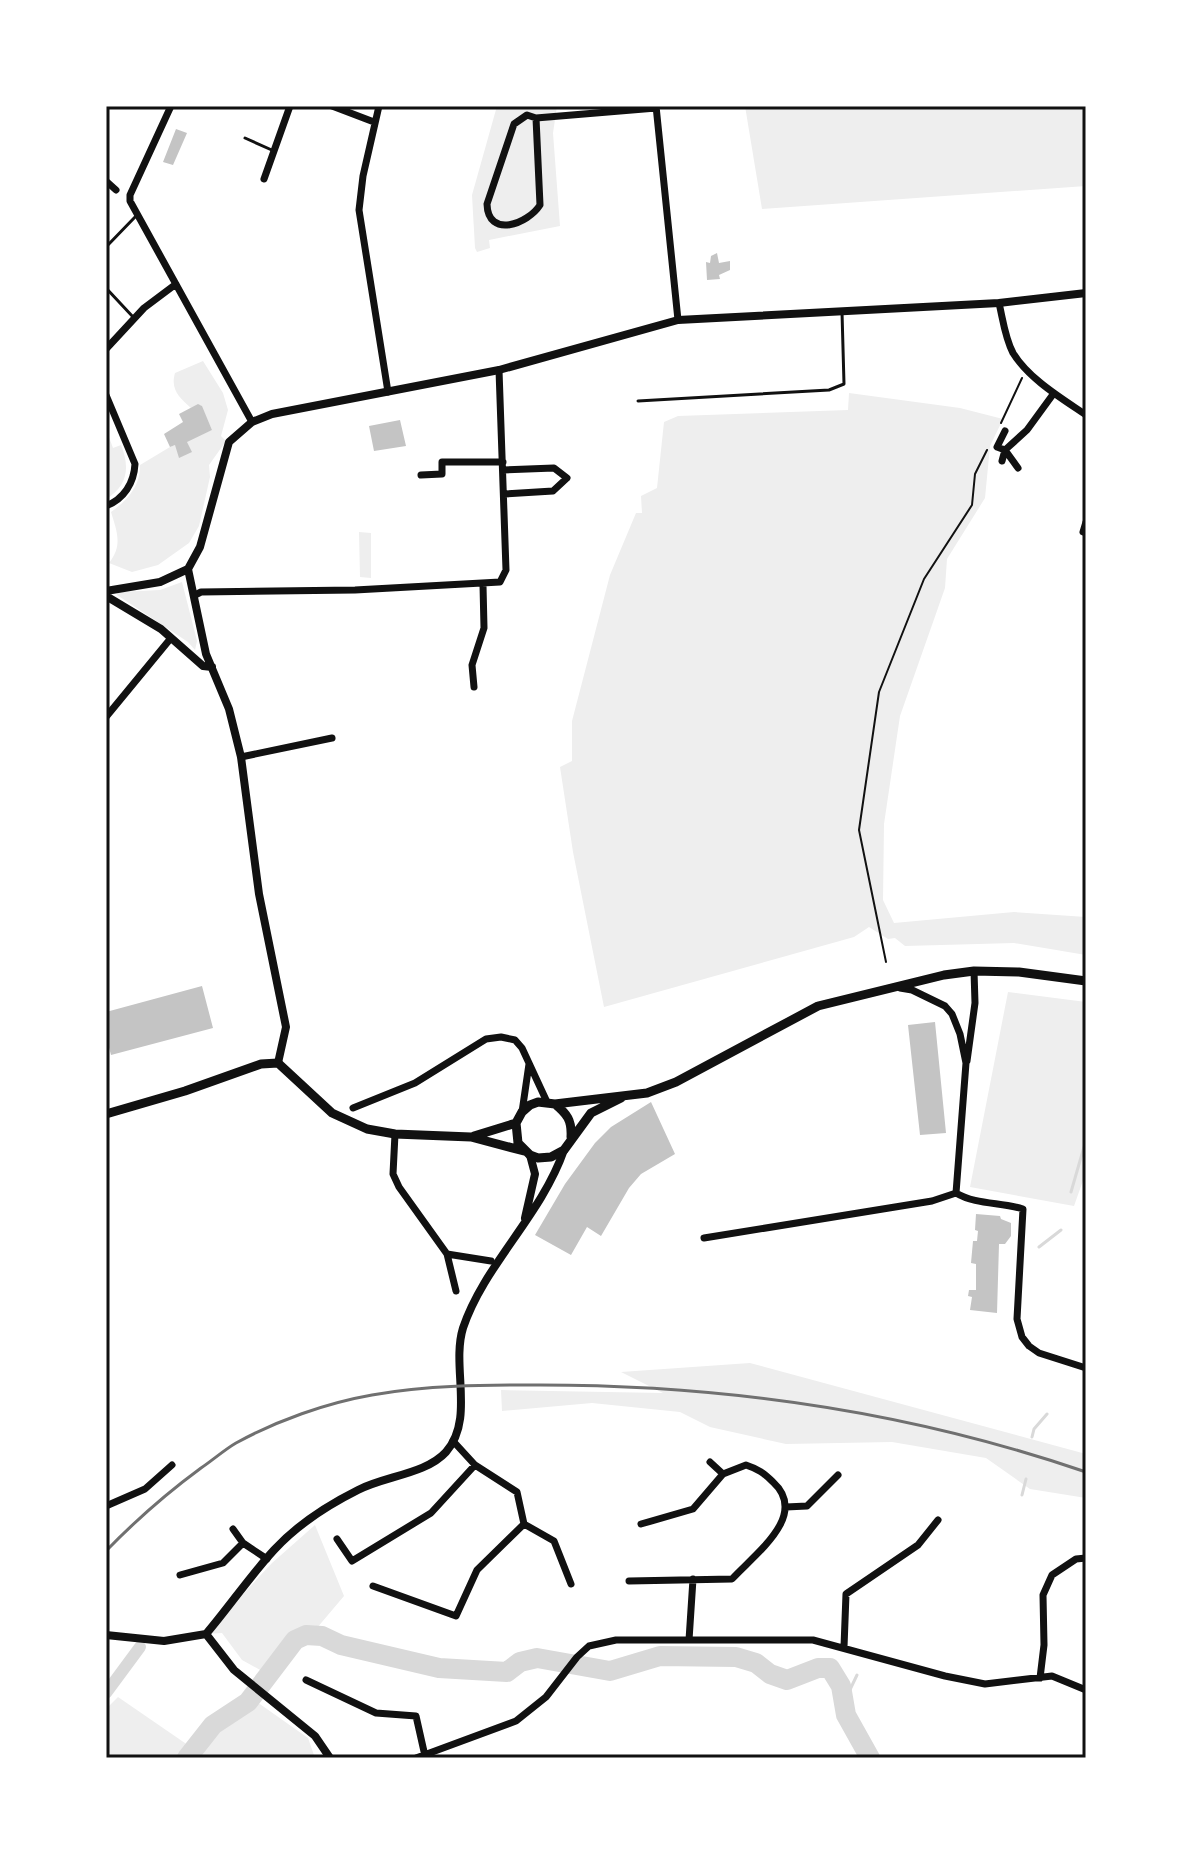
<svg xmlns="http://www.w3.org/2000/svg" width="1192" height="1864" viewBox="0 0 1192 1864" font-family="Barlow,sans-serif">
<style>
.green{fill:#eee}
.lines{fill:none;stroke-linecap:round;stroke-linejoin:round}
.stream{stroke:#d9d9d9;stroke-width:3}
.canal{stroke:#d9d9d9;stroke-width:12}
.river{stroke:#d9d9d9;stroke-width:20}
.building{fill:#c4c4c4}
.path{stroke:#111;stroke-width:2}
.service{stroke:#111;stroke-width:3}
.minor{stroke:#111;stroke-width:7}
.tertiary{stroke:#111;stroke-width:8}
.secondary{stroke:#111;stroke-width:9}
.rail{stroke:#707070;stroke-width:3}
.neatline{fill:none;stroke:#111;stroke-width:3}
</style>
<rect width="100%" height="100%" fill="#fff"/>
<!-- green -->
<path class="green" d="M 497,106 L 557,106 L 553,133 L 560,226 L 489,240 L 490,248 L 477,252 L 475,248 L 472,195 Z
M 745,106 L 1086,106 L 1086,186 L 762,209 Z
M 203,361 L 223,393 L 228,410 L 221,436 L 226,441 L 209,465 L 210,477 L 199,526 L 189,543 L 158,565 L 132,572 L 109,563 C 123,545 117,532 111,512 C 127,501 141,485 140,465 L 170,447 L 212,430 L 201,405 L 191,408 C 180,398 170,390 175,373 Z
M 849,393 L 960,408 L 1003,419 L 990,446 L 985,498 L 947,559 L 945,588 L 900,716 L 884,824 L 883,900 L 894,923 L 1014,912 L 1086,917 L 1086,955 L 1014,943 L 905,946 L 895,938 L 888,939 L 869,927 L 854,937 L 604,1007 L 573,852 L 560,767 L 572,761 L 572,721 L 610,575 L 636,513 L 642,513 L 641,496 L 657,488 L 664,422 L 678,416 L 848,410 Z
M 106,429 L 113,448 L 121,445 C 130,467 128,486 106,499 Z
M 359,532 L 371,533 L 371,578 L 360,577 Z
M 182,582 L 197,641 L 195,650 L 188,642 L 117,595 L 118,592 L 160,590 Z
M 1008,992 L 1086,1002 L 1086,1172 L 1074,1206 L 970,1187 Z
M 750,1363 L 1086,1454 L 1086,1498 L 1030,1489 L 986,1458 L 892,1442 L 786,1444 L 710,1427 L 680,1412 L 592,1403 L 502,1411 L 501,1390 L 663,1393 L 621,1372 Z
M 315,1525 L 344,1596 L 311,1635 L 287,1638 L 262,1671 L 242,1660 L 222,1633 L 206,1634 L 272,1563 Z
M 118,1697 L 198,1752 L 205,1744 L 257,1702 L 308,1738 L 315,1758 L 106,1758 L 106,1709 Z"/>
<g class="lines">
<!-- stream -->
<path class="stream" d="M 1071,1192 L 1086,1140
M 1039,1247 L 1061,1230
M 1032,1437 L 1034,1429 L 1047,1414
M 1022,1495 L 1026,1479
M 846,1715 L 847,1696 L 857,1675"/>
<!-- canal -->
<path class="canal" d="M 106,1693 L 140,1647"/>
<!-- river -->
<path class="river" d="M 187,1758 L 213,1725 L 248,1702 L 295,1640 L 306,1635 L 322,1636 L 341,1645 L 439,1668 L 507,1672 L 520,1662 L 537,1658 L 610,1671 L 660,1656 L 736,1657 L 756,1663 L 770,1674 L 787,1680 L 818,1668 L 830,1668 L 841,1686 L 846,1715 L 870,1758"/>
</g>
<!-- building -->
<path class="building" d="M 176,129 L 187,133 L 173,165 L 163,162 Z
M 717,253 L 719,263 L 730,261 L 730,270 L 719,275 L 720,279 L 707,280 L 706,262 L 710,263 L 711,256 Z
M 198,404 L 202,406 L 212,430 L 187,442 L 192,452 L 179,458 L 175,445 L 170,447 L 164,434 L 183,422 L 179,414 Z
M 400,420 L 406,446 L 374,451 L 369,426 Z
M 202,986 L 213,1028 L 111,1055 L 106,1036 L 106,1012 Z
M 935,1022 L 946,1133 L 920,1135 L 908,1025 Z
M 651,1102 L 675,1154 L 641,1174 L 629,1188 L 601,1236 L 587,1227 L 571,1255 L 535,1235 L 565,1184 L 595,1143 L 611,1127 Z
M 976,1214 L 1000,1216 L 1001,1219 L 1011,1223 L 1011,1236 L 1005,1244 L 999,1244 L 997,1313 L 970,1310 L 972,1297 L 968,1296 L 969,1290 L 976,1290 L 976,1264 L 971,1263 L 973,1241 L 977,1241 L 978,1231 L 975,1230 Z"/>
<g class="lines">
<!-- path -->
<path class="path" d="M 1001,423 L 1022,378
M 886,962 L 859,830 L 879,692 L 924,579 L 972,505 L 975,474 L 987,450"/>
<!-- service -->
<path class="service" d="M 245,138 L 274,151
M 106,247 L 136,216
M 106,288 L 134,318
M 638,401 L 829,390 L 844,384 L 842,312"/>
<!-- minor -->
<path class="minor" d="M 171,106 L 130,195 L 130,201 L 252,422
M 332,106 L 374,122
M 379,106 L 363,176 L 359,210 L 388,392
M 656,106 L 678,320
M 536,118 L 540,205 C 528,224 488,239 487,204 L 514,124 L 527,115 L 536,118 L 656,108
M 264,179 L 290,106
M 106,181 L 116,190
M 999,303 C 1003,320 1005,338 1013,353 C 1029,379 1061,398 1086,415
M 106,349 L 144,308 L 176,284
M 106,395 L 135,464 C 134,483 124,499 106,506
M 1005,431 L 997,447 L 1005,450 L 1027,430 L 1054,393
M 1005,450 L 1018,468
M 1002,461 L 1005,450
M 503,470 L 554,468 L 567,478 L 553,491 L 504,494
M 421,475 L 442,474 L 442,462 L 503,462
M 1083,532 L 1086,522
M 195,595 L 201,592 L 355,590 L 500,582 L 506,570 L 499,370
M 474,687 L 472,665 L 484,628 L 483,585
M 106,717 L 171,638
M 241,757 L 332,738
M 900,988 L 912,990 L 945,1006 L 952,1014 L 960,1034 L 966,1063 L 956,1193
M 967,1061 L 975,1003 L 974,971
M 353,1108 L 415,1083 L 486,1039 L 501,1037 L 515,1040 L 522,1048 L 547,1102
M 522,1112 L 529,1064
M 395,1134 L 393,1174 L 399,1187 L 447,1254 L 456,1291
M 956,1193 C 976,1205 1001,1202 1023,1209 L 1017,1319 L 1022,1337 L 1029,1346 L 1039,1353 L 1086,1368
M 704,1238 L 932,1201 L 956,1193
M 447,1254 L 491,1261
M 453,1441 L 475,1465 L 517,1492 L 524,1524 L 554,1541 L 571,1584
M 710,1462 L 723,1474
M 106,1506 L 145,1489 L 172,1465
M 786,1507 L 807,1506 L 838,1475
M 233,1529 L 243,1543
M 337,1539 L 352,1561 L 431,1513 L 475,1465
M 180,1575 L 223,1563 L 243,1543 L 267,1559
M 629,1581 L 732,1579 C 756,1553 809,1515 773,1482 C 764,1473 758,1469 746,1465 L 723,1474 L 693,1509 L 641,1524
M 373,1586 L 456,1616 L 477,1570 L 524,1524
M 689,1640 L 693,1579
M 844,1647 L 846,1594 L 918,1545 L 938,1520
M 1040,1678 L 1044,1645 L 1043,1595 L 1052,1575 L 1076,1559 L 1086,1558
M 306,1680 L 376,1713 L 416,1716 L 425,1756
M 416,1758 L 516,1721 L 546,1697 L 577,1657 L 589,1646 L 616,1640 L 813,1640 L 945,1676 L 985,1684 L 1052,1676 L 1086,1690"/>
<!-- tertiary -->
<path class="tertiary" d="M 188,569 L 206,654 L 229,709 L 241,757 L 259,894 L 286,1027 L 278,1063
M 106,591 L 160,582 L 188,569 L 200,547 L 229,442 L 252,422 L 272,414 L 499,370 L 678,320 L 999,303 L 1086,293
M 106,596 L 161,629 L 203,666 L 212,667
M 525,1218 L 535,1174 L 530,1155
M 206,1634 C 229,1607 250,1576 274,1550 C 297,1525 328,1505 358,1490 C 385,1476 426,1474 446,1452 C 475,1419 451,1367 463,1328 C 484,1265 541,1216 564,1150
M 206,1634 L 234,1670 L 315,1736 L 330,1758
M 106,1635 L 164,1641 L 206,1634"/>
<!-- secondary -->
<path class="secondary" d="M 621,1098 L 591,1113 L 564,1150 L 551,1157 L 538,1158 L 530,1155 L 518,1143 L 516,1123 L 522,1112 L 530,1105 L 538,1102 L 555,1104 L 647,1093 L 676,1082 L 818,1006 L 944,975 L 974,971 L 1019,972 L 1086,981
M 555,1104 C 567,1114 572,1120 571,1137
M 106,1114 L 185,1091 L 261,1064 L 278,1063 L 332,1113 L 367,1129 L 395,1134 L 471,1137 L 524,1151
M 474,1136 L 516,1123"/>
<!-- rail -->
<path class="rail" d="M 106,1551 C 136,1520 167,1493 201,1468 C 213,1460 224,1450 236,1443 C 276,1421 326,1403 372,1395 C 427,1385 484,1385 540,1385 C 725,1385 911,1412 1086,1472"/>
</g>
<!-- border -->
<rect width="1192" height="1864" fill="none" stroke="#ffffff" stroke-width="216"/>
<rect x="108" y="108" width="976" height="1648" class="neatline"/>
</svg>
